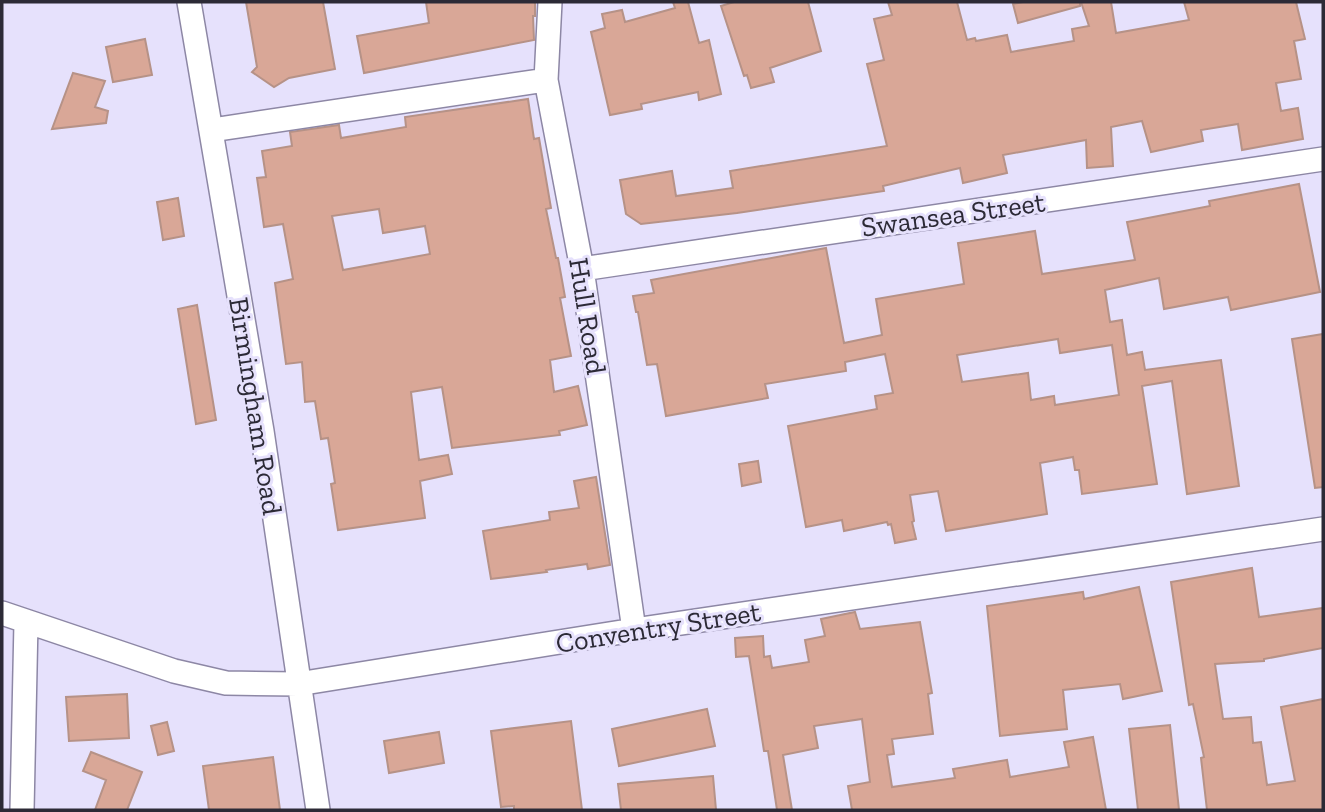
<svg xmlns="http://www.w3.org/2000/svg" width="1325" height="812" viewBox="0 0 1325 812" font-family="'Zilla Slab',serif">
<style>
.building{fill:#d9a797;stroke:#b69287;stroke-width:2;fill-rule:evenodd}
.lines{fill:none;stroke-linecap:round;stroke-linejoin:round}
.minor-casing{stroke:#8d87a5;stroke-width:26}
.minor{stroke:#fff;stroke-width:23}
.labels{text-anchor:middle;stroke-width:6;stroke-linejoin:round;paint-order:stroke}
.street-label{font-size:28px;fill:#2c2a36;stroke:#e6e1fc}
</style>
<rect width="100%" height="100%" fill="#e6e1fc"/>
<!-- building -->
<path class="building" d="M 246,2 L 323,2 L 335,69 L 289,78 L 274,87 L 252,72 L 257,67 Z
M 426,2 L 535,2 L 535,16 L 533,16 L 534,40 L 364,73 L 357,36 L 429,23 Z
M 673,2 L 688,2 L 699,43 L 709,40 L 721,94 L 699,100 L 698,92 L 641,104 L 642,109 L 610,115 L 591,32 L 605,28 L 602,14 L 622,10 L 625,22 L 675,8 Z
M 734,2 L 808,2 L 821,51 L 770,68 L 774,82 L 751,88 L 747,75 L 744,76 L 721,6 Z
M 888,2 L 957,2 L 967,40 L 975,38 L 976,41 L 1007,35 L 1011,52 L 1074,41 L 1072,29 L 1089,26 L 1081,2 L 1111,2 L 1116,33 L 1189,20 L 1184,2 L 1296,2 L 1305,39 L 1294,41 L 1301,79 L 1276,83 L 1281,111 L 1298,108 L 1303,139 L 1242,150 L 1238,124 L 1201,130 L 1203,141 L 1151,152 L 1142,121 L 1111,127 L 1113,166 L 1087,168 L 1086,140 L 1003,155 L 1007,173 L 963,183 L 960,168 L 883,186 L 884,191 L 737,213 L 641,224 L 626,214 L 620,180 L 672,171 L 676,196 L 733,188 L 730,171 L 887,146 L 867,64 L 884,60 L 874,19 L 892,15 Z
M 1023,2 L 1080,2 L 1080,6 L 1018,23 L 1013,4 Z
M 145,39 L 152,75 L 113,82 L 106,47 Z
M 73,73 L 105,81 L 95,107 L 108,111 L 106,123 L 52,129 Z
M 528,99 L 534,139 L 539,138 L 551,208 L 546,209 L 556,258 L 558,258 L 562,280 L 565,297 L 560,298 L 571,356 L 550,360 L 554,392 L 578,386 L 587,425 L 559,431 L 560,435 L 452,448 L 442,387 L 411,392 L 419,460 L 448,455 L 452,474 L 420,481 L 425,518 L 338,530 L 331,484 L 335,483 L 328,438 L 321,439 L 315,401 L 305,402 L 302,362 L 286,364 L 275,283 L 293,279 L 283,224 L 264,227 L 257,178 L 266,177 L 262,151 L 292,146 L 290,132 L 339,125 L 341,138 L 406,127 L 405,117 ZM 379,209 L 383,233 L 425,226 L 430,254 L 343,270 L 332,216 Z
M 1299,184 L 1320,292 L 1231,310 L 1228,297 L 1164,309 L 1159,278 L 1105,290 L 1110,322 L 1122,320 L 1127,355 L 1142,352 L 1145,370 L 1221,360 L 1239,486 L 1187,494 L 1172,381 L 1142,386 L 1157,484 L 1082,494 L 1079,470 L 1075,470 L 1073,457 L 1040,463 L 1047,514 L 946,531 L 938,491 L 910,495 L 914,521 L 912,522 L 916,539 L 895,543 L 891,524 L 888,525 L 887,522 L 844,531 L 842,520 L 806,527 L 788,426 L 877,409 L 875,396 L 893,393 L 885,354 L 845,362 L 846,371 L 765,384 L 768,398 L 666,416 L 657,364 L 647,365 L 638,312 L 636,312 L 633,296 L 654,293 L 651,280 L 826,248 L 844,343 L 882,335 L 876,299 L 964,284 L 958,243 L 1035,231 L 1042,274 L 1135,260 L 1127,222 L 1210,206 L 1209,201 ZM 1058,339 L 1060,353 L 1112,345 L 1119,395 L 1055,405 L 1054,396 L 1031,400 L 1028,373 L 962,382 L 957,355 Z
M 178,198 L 184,236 L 163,240 L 157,202 Z
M 197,305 L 216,420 L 196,424 L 178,309 Z
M 1323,334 L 1323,487 L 1315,488 L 1292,339 Z
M 758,461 L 761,482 L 742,486 L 739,464 Z
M 596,477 L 610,565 L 588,569 L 587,564 L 546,570 L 547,572 L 491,579 L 483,531 L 550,520 L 549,512 L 579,508 L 574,481 Z
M 1252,568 L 1259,617 L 1323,608 L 1323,648 L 1264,659 L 1264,661 L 1215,664 L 1223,719 L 1251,717 L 1253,743 L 1261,742 L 1267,785 L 1295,781 L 1281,707 L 1323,699 L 1323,810 L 1207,810 L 1201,758 L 1204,757 L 1193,704 L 1189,705 L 1171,582 Z
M 1139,587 L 1162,691 L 1123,699 L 1120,684 L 1063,690 L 1067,729 L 1000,736 L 987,606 L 1083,592 L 1084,599 Z
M 855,612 L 860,629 L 920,622 L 932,693 L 928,694 L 933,734 L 892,739 L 894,754 L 887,755 L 892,787 L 955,778 L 953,769 L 1007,760 L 1010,777 L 1069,767 L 1064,742 L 1093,737 L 1106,810 L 852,810 L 848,786 L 870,782 L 862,719 L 814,726 L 818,748 L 783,755 L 792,810 L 777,810 L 768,751 L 764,751 L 749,656 L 736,657 L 735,638 L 763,636 L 764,657 L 770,656 L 772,668 L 809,662 L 805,640 L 825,636 L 821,619 Z
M 127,694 L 129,738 L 69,741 L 66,697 Z
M 707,709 L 715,746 L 619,766 L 612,729 Z
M 571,721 L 582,810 L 514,810 L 514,806 L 501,807 L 491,731 Z
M 167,722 L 174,751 L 158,755 L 151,726 Z
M 1170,725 L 1179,810 L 1138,810 L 1129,729 Z
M 439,732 L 444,763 L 389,773 L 384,741 Z
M 91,752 L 142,772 L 127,810 L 95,810 L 106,780 L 83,771 Z
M 273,757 L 280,810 L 209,810 L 203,766 Z
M 713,776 L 716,810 L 621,810 L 618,784 Z"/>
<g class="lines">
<defs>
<path id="minor" d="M 189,2 L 262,431 L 318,810
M 550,2 L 546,80 L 582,269 L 634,630
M 212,130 L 546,80
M 582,269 L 1323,159
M 2,613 L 174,671 L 226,683 L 298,684 L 634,630 L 1323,529
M 22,810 L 26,622"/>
</defs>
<!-- minor casing -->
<use href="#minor" class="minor-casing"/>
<!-- minor -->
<use href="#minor" class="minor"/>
</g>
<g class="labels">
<!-- street labels -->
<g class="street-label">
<text transform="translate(953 214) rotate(-8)" y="10">Swansea Street</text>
<text transform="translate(588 316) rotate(81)" y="10">Hull Road</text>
<text transform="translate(256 406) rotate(81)" y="10">Birmingham Road</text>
<text transform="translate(658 627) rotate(-9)" y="10">Conventry Street</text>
</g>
</g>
<!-- border -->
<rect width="1325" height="812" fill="none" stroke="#2c2a36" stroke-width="7"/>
</svg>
